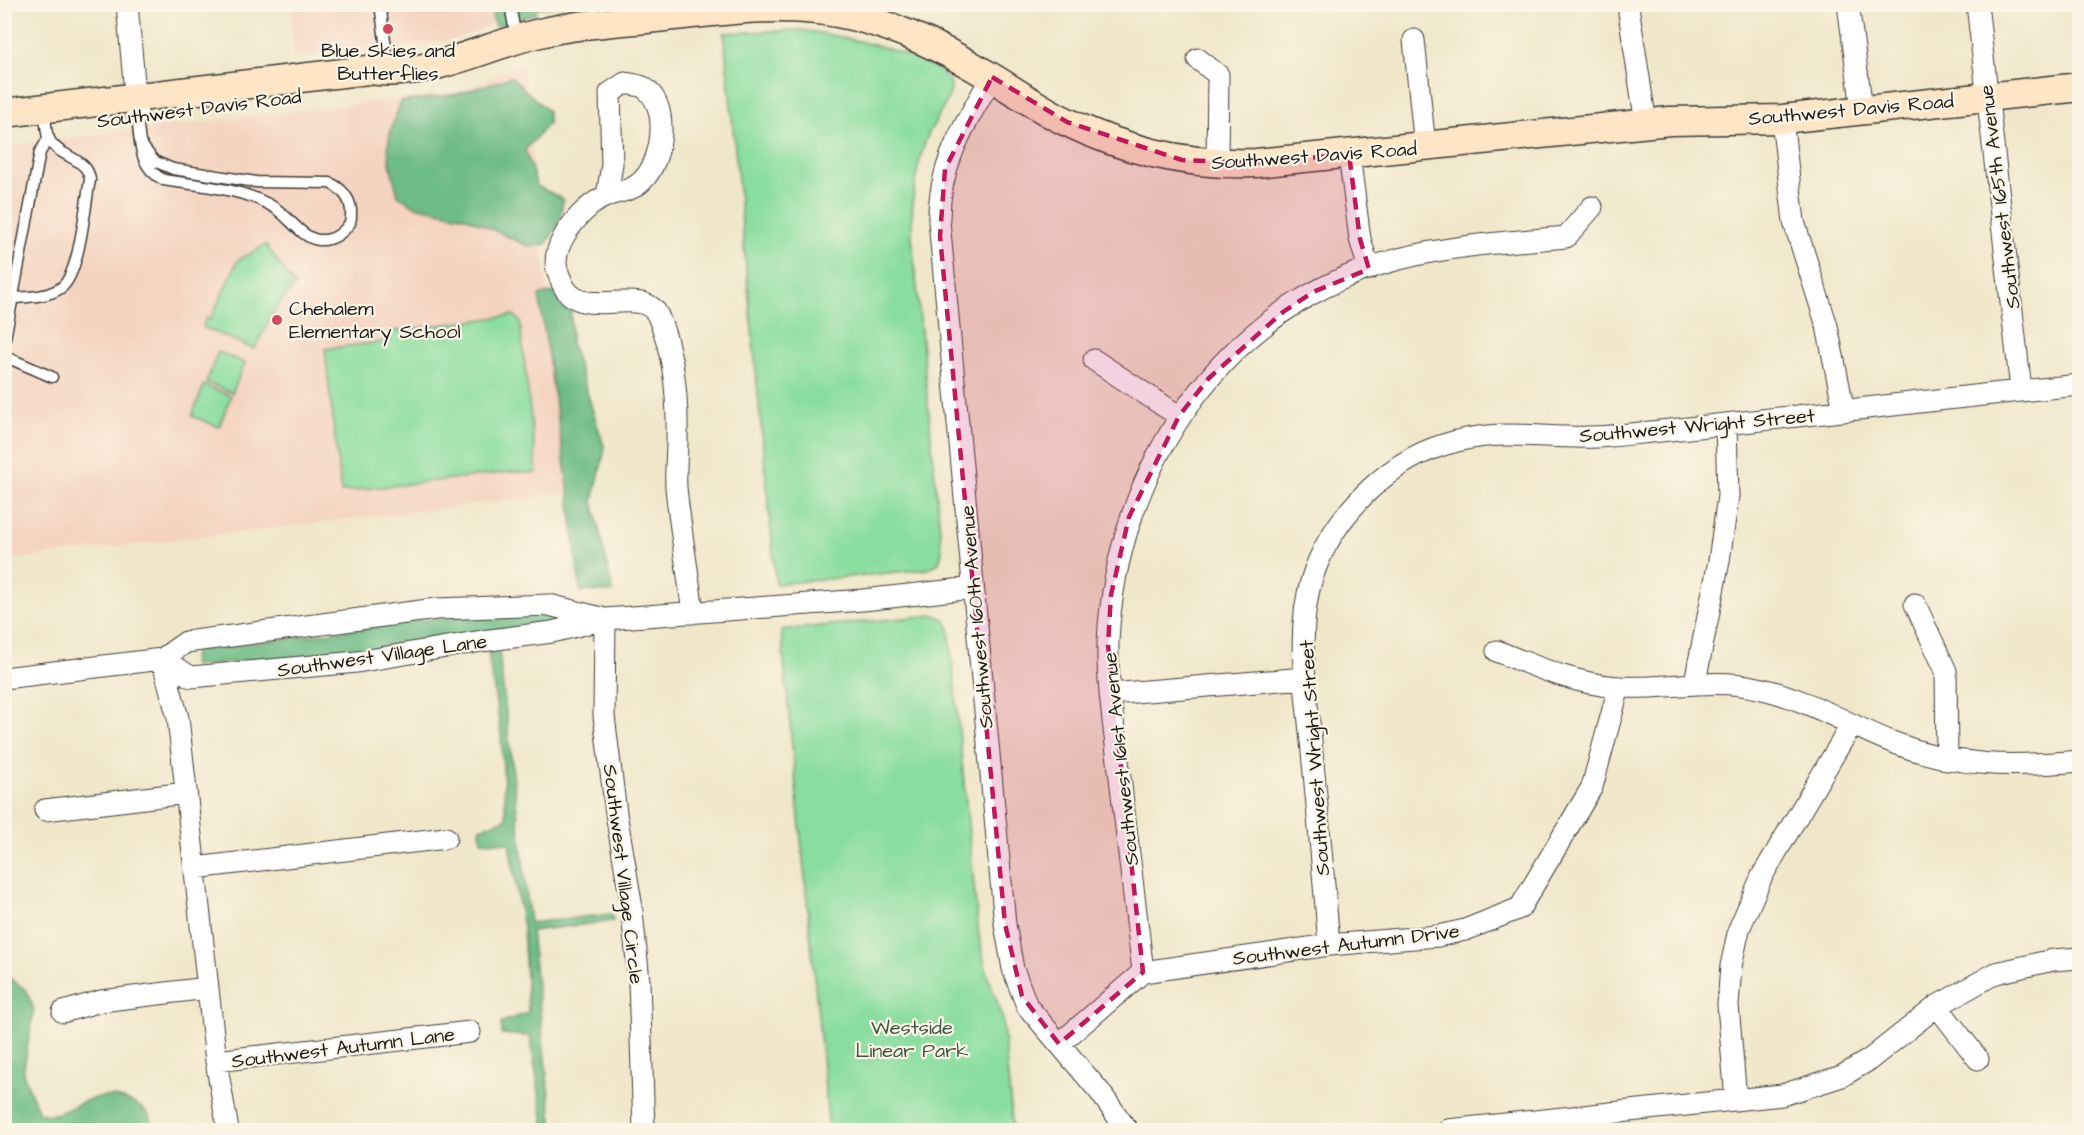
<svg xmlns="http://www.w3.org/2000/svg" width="2084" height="1135" viewBox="0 0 2084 1135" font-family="'Architects Daughter',sans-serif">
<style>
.built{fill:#f4d3c0}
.green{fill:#89dd9f;stroke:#527c5e;stroke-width:1.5}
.forest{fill:#6ebc86;stroke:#456c51;stroke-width:1.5}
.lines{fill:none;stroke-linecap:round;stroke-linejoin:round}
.lane-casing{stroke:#3c3a36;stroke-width:13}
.street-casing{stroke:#3c3a36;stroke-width:23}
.secondary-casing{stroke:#3c3a36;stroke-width:31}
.lane{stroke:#fff;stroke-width:10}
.street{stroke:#fff;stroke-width:21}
.secondary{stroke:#fde5c5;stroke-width:28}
.marked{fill:#c2185b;fill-opacity:0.2;stroke:#c2185b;stroke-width:4.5;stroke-dasharray:12 8;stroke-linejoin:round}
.poi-dot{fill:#d1495b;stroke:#fcf5e5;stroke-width:2}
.labels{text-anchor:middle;stroke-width:4.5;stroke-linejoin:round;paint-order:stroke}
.poi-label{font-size:20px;fill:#1c1c1c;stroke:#fcf5e5}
.street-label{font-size:20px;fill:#1c1c1c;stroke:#fcf5e5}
.park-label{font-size:20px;fill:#3d5643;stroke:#fcf5e5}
</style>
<rect width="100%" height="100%" fill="#fcf5e5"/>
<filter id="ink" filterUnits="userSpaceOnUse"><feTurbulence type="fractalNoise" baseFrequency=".0167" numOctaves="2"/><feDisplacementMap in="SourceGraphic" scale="12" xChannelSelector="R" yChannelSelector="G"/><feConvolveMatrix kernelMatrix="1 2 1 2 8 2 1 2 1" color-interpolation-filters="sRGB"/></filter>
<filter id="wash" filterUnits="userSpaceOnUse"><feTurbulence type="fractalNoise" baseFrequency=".008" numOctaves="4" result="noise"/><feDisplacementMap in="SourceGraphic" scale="24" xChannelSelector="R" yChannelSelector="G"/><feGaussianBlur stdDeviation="1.35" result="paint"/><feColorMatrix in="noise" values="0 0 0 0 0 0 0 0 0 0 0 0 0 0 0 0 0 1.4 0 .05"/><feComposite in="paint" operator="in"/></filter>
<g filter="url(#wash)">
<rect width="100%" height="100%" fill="#f0e7ca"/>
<!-- built -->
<path class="built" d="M 290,5 L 490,5 L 494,24 L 453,40 L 295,57 Z
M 522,63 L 569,493 L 5,560 L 4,146 L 459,92 Z"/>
<!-- green -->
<path class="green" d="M 798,30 C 824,32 951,56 951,88 C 951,99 932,125 927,137 C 915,169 911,202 912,236 L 942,551 L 939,563 L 928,569 L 776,584 L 724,33 Z
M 266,245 L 295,286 L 279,304 L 254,349 L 203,327 L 206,318 L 210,320 L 238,260 Z
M 514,315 L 520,322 L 537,473 L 510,472 L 341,492 L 325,349 L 390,341 L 388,332 Z
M 218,352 L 245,363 L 232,393 L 206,382 Z
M 204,385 L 231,396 L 219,427 L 192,416 Z
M 935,615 L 944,619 L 949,627 L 979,937 L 988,978 L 1002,1015 L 1013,1130 L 829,1130 L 781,630 Z"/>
<!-- forest -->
<path class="forest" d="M 490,5 L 569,5 L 536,8 L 536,14 L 495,26 Z
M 511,77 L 548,111 L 548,124 L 525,150 L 537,186 L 563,199 L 561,219 L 546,244 L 530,247 L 466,217 L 415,206 L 398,196 C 387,149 382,148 401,102 L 458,94 Z
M 553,292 L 571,311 L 571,342 L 605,449 L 593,501 L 613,592 L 580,591 L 569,493 L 539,296 Z
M 528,613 L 551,616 L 552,619 L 548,622 L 377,650 L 195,666 L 192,662 L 195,651 L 419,620 Z
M 499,652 L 530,923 L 612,914 L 613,921 L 531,931 L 553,1130 L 545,1130 L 530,1036 L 502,1034 L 501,1022 L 528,1013 L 523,928 L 509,843 L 481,841 L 480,828 L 506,819 L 501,734 L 488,653 Z
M 5,975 L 26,990 L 34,1009 L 23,1073 L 39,1113 C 62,1120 77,1099 100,1097 C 115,1095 142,1102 150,1117 C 152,1120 152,1127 152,1130 L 5,1130 Z"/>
</g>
<g filter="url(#ink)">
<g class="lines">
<defs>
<path id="lane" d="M 380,4 L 389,70
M 510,4 L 516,39
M 137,115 C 140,140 138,168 164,180 C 201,186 243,188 275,208 C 289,217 303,239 319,240 C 333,241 342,234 350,223 C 354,205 347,191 330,183 L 256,182 L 173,169 L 154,161 L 141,144
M 13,298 C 29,297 49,297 62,287 C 80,272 85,205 90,180 C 88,156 56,158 48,137 C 45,128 46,117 45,108
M 4,344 L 40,152 L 49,138
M 4,356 L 52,377"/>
<path id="street" d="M 127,4 L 137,115
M 1848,4 L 1862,109
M 1977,4 L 2021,390
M 1628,6 L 1646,124
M 1414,40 L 1425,147
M 1198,59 L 1218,75 L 1217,164
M 992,77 C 965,123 938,166 939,221 L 1005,924 L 1013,969 L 1027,1006 L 1100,1092 L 1127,1130
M 1782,119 L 1794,222 L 1827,326 L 1844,411
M 1349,154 L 1360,239 L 1369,269
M 607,196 L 612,164 L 610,93 L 625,83 C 631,84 638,85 643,87 C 671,104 663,161 642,181 C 632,191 621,191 609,195 C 585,204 556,237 556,263 C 556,269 559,275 561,280 C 576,326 643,282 658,316 C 675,355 678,400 677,441 C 677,456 675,472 676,487 C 680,529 688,571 693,613
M 1094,360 L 1179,416
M 1915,604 L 1946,671 L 1947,760
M 605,619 L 604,716 L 616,813 L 631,902 L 639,981 L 644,1130
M 1497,651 C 1536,667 1575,684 1618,687 C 1666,690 1711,677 1758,688 C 1806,698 1848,725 1892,742 C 1957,768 2012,767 2080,761
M 162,659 L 191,677 L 357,662 L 482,641 L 552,632 L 605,619 L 863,600 L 973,588
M 162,659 L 178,718 L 216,1061 L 228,1130
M 4,678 L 162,659 L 186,642 L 436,609 L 549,605 L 601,618
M 1695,682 L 1719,561 L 1728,496 L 1726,425
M 1110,694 L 1305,678
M 45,810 L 186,793
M 195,868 L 446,838
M 1329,945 C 1324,881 1318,816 1312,752 C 1307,696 1295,633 1312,578 C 1331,519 1385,463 1443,445 C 1505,425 1551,442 1611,436 C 1767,421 1923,400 2080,385
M 1143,972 C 1135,904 1127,837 1119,769 C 1114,727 1107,684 1108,642 C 1116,467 1224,304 1399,259 C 1454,245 1510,242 1566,237 L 1592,207
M 1937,1006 L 1978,1059
M 63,1012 L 101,1001 L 207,988
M 1059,1044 L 1143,972 L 1329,945 L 1438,936 L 1465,930 L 1520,908 L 1592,787 L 1619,687
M 216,1061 L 470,1032
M 1736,1100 L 1728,1005 L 1731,966 L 1739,929 L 1762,876 L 1852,724
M 1448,1130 L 1782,1095 L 1842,1076 L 1869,1060 L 1937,1006 L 1996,973 L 2053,960 L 2080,958"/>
<path id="secondary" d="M 4,113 L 368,70 C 428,79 483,46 540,33 C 580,23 623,22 665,17 C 716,12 766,4 818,10 C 880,17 938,45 991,77 C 1016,92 1040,109 1067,122 C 1127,151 1189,166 1256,163 L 1670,121 L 1782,119 L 2080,87"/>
</defs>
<!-- lane casing -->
<use href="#lane" class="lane-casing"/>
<!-- street casing -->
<use href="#street" class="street-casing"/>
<!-- secondary casing -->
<use href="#secondary" class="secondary-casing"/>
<!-- lane -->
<use href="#lane" class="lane"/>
<!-- street -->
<use href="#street" class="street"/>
<!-- secondary -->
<use href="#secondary" class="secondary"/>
</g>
</g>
<!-- marked area -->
<path class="marked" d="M 992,77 L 1067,122 L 1182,160 L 1256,163 L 1349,154 L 1360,239 L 1369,269 L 1313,292 L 1283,312 L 1209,378 L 1179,416 L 1129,517 L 1111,595 L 1108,645 L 1143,972 L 1059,1044 L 1022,996 L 1005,924 L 940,236 L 945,169 Z"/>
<!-- markers -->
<g class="poi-dot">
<circle cx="388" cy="29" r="6"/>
<circle cx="277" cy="320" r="6"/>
</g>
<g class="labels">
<!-- poi labels -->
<g class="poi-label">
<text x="388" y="57">Blue Skies and<tspan x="388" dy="23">Butterflies</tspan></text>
<text x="289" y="315" text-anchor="start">Chehalem<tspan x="289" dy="23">Elementary School</tspan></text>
</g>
<!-- street labels -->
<g class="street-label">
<text transform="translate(199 108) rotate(-7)" y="7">Southwest Davis Road</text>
<text transform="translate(1851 109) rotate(-5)" y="7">Southwest Davis Road</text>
<text transform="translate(1314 155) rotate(-4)" y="7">Southwest Davis Road</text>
<text transform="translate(1999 197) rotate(-97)" y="7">Southwest 165th Avenue</text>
<text transform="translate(1697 425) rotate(-5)" y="7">Southwest Wright Street</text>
<text transform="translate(976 617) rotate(-95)" y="7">Southwest 160th Avenue</text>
<text transform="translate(382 655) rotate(-8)" y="7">Southwest Village Lane</text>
<text transform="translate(1314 758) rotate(-94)" y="7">Southwest Wright Street</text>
<text transform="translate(1120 759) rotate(-96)" y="7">Southwest 161st Avenue</text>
<text transform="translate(624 874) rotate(83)" y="7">Southwest Village Circle</text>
<text transform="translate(1346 944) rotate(-7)" y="7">Southwest Autumn Drive</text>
<text transform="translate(343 1047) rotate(-7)" y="7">Southwest Autumn Lane</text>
</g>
<!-- park labels -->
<g class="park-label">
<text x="912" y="1034">Westside<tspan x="912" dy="23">Linear Park</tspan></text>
</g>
</g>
<!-- margin -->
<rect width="2084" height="1135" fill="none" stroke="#fcf5e5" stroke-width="24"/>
</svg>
